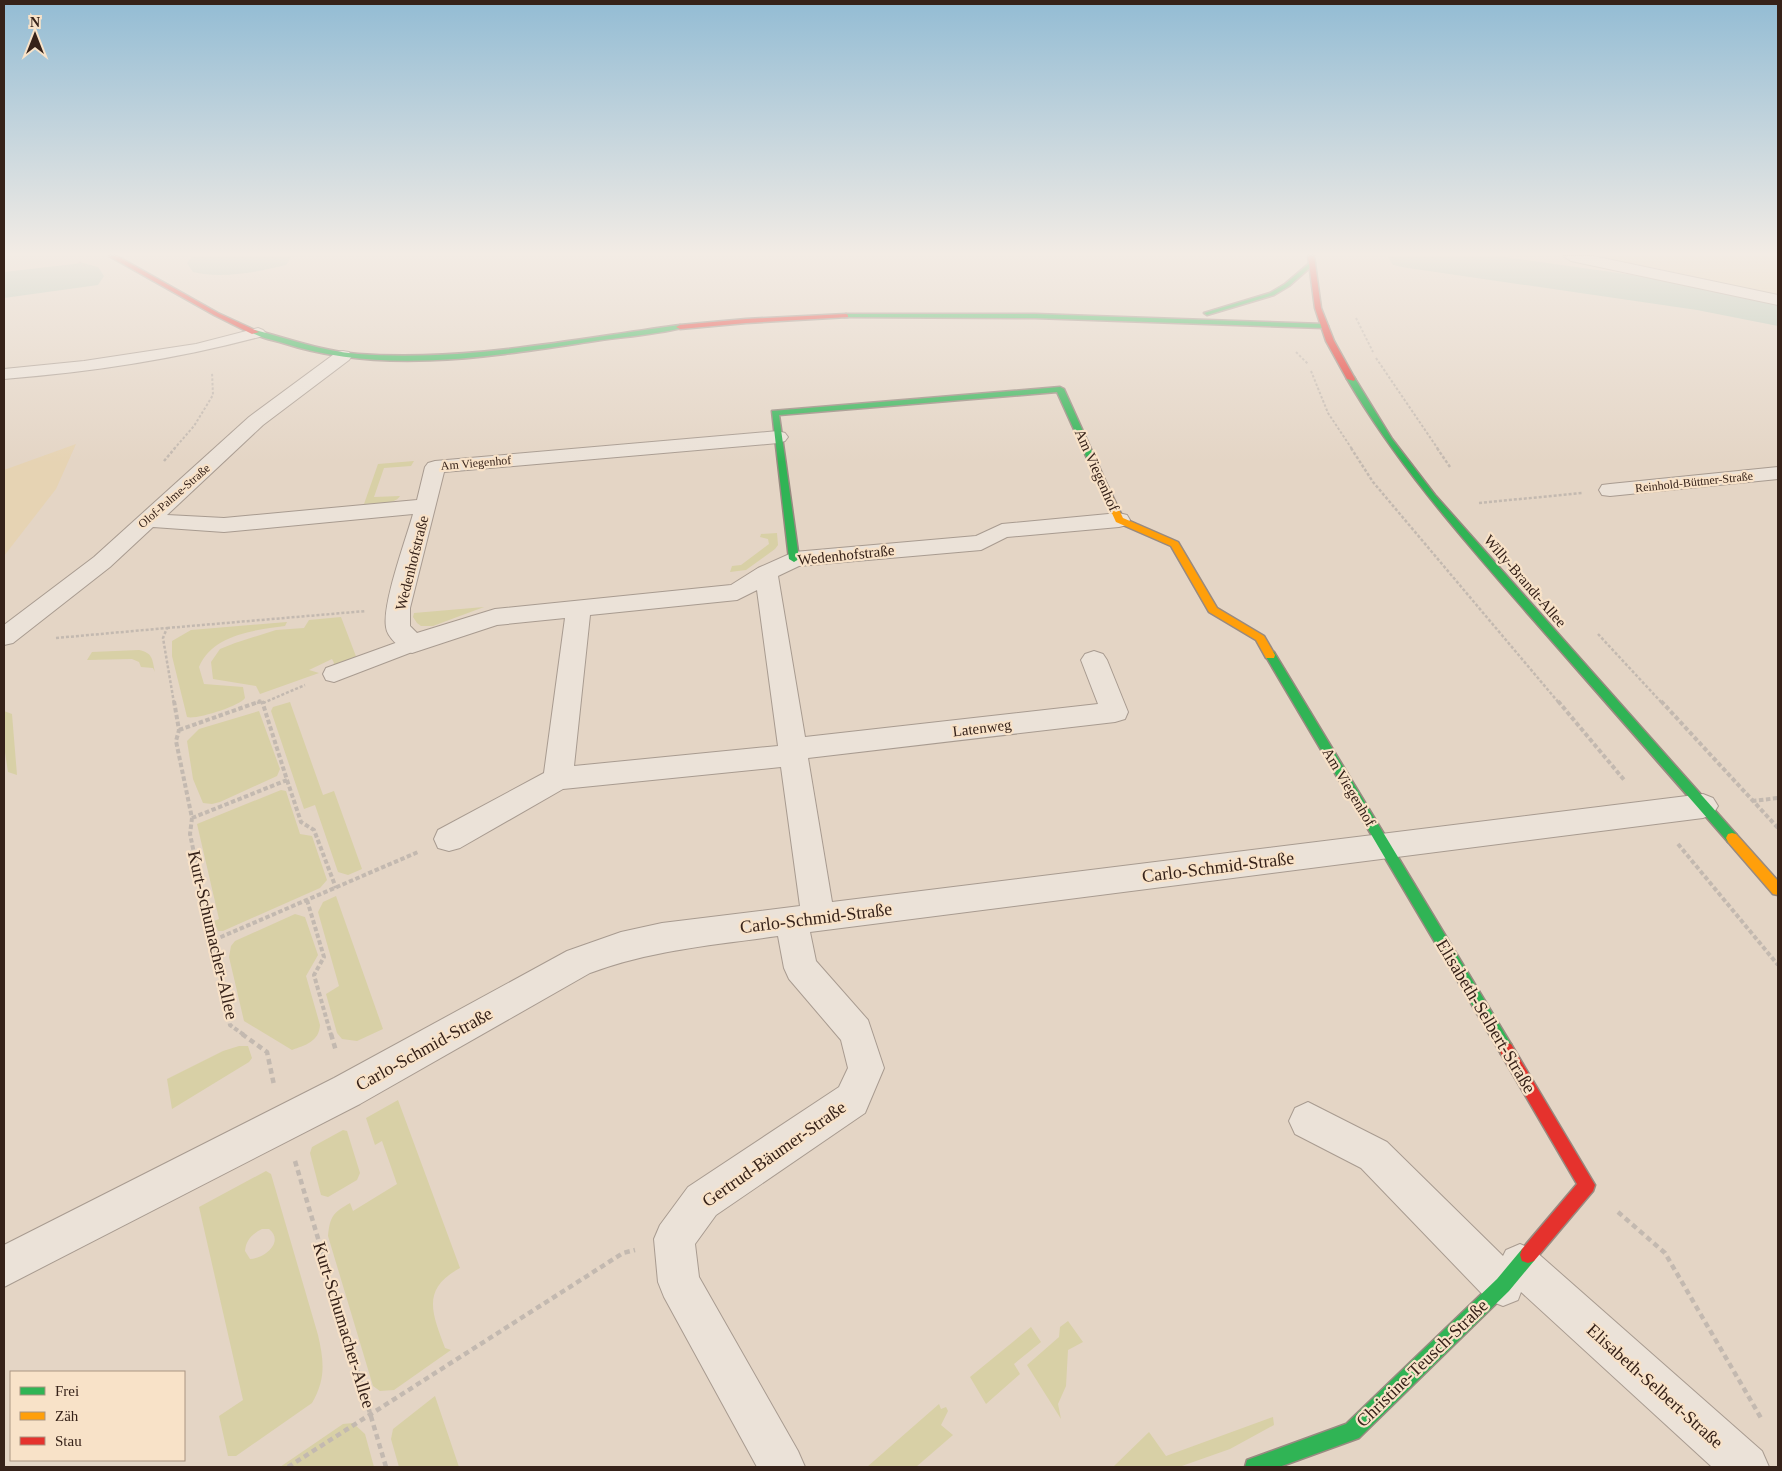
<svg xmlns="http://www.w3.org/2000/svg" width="1782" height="1471" viewBox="0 0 1782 1471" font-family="'Times New Roman',serif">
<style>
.farmland{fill:#e6d3b3}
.green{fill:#d8d0a6;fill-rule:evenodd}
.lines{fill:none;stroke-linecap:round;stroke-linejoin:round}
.river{fill:#b3c7b6;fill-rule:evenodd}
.lane-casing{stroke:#a89b90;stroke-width:2}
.street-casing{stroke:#a89b90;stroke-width:2}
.fast-casing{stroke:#988a80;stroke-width:3}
.slow-casing{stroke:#988a80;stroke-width:3}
.jam-casing{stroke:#988a80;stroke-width:3}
.path-far3{stroke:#c3b9b0;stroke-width:2;stroke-dasharray:2.5 2;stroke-linecap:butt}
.path-far2{stroke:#c3b9b0;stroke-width:2.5;stroke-dasharray:3 2;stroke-linecap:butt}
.path-far1{stroke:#c3b9b0;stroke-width:4;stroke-dasharray:4.5 2.5;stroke-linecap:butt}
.path{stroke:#c3b9b0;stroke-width:4.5;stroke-dasharray:5.5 4;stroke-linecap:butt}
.lane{fill:#ebe2d8;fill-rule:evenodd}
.street{fill:#ebe2d8;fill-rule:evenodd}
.fast{fill:#30b455;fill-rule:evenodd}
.slow{fill:#ff9f0a;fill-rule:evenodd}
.jam{fill:#e5322d;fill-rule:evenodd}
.labels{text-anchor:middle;stroke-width:4.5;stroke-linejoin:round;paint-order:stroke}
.far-street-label{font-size:12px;fill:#362219;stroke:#f8e2c8}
.street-label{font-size:15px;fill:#362219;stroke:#f8e2c8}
.near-street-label{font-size:18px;fill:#362219;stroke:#f8e2c8}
</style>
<rect width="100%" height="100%" fill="#e4d5c5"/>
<!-- farmland -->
<path class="farmland" d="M 1571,256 L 1778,256 L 1778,300 Z
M 76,444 L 56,489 L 4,556 L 4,470 Z"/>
<!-- green -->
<path class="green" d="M 414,461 L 411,466 L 384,468 L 374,497 L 400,496 C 394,506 374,503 364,504 L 378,464 Z
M 777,533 L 778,545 L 775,549 L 746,570 L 730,572 L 732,566 L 741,565 L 769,544 L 768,539 L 760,537 L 761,534 Z
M 484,607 L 433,626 L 421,626 L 417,623 L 413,617 L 414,613 Z
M 341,617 L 357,659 L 331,669 L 334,663 L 332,659 L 309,670 L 319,673 L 260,694 L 256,686 L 213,679 L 211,662 L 220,649 L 235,643 L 276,630 L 304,628 L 309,620 Z
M 287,622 L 285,626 C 254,630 212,635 199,667 L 204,684 L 243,687 L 245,698 C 240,706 196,720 187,717 L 172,656 L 172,641 L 191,630 Z
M 139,650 C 153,653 152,659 155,672 L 153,668 L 141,667 L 139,662 L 132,659 L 87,660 L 92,652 Z
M 290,702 L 323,795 L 334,791 L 362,869 L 348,875 L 338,872 L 315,805 L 304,809 L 271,711 L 273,707 Z
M 4,711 L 12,714 L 17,775 L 8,772 L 4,746 Z
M 259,711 L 280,769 L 277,776 L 220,802 L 212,804 L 203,803 L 193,779 L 187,741 L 199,729 Z
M 281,790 L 286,791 L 300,834 L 312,836 L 327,880 L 320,888 L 223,931 L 218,931 L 214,921 L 219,919 L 197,824 Z
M 336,896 L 383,1029 L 357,1041 L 342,1039 L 337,1033 L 326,994 L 339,986 L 318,912 L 323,902 Z
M 295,914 L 305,917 L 318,955 L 306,976 L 320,1025 C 319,1042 305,1045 292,1050 L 244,1021 L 229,957 L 231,946 L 235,941 Z
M 239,1046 L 248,1046 L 252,1058 L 249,1062 L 172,1109 L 167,1079 L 223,1051 Z
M 398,1100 L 460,1268 C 421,1289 432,1313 445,1348 L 451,1350 L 394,1390 L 380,1391 L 373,1386 L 328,1236 C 330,1216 333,1213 350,1203 L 353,1211 L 397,1184 L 382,1141 L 375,1145 L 366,1118 Z
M 343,1130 L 347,1131 L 360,1173 L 357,1180 L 328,1197 L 321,1195 L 310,1153 L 312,1147 Z
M 266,1171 L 271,1174 L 318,1335 C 324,1361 326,1379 312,1403 L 236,1456 L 228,1456 L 219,1416 L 243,1400 L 199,1207 ZM 262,1229 L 269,1229 C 285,1242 264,1259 250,1259 L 245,1251 C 246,1240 252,1234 262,1229 Z
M 1068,1321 L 1083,1342 L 1068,1350 L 1066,1386 L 1058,1404 L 1061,1419 L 1027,1365 L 1059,1337 L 1060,1327 Z
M 1031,1327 L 1041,1342 L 1014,1364 L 1020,1374 L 986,1404 L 970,1377 Z
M 435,1396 L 459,1467 L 399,1467 L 391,1439 L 393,1429 Z
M 939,1404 L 941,1409 L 946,1407 L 948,1411 L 941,1425 L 953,1435 L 916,1467 L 867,1467 Z
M 1273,1417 L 1274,1425 L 1230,1449 L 1179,1467 L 1113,1467 L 1149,1432 L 1166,1456 Z
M 353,1423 L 365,1434 L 374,1467 L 280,1467 L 343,1424 Z"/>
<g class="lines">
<!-- river -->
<path class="river" d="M 192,256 L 292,256 L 286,265 C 258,272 221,279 193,272 L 187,263 Z
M 1387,256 L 1497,256 L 1697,284 L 1778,298 L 1778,326 L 1697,310 L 1408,268 L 1393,265 Z
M 83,263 L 98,267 L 104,276 L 98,285 L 4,298 L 4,272 Z"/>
<defs>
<path id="lane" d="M 258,328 L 263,330 L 266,333 L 263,336 C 178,359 92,372 4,379 L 4,369 L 84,361 L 196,344 Z
M 412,637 L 420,639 L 423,644 L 420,649 L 334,682 L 326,680 L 323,674 L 326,668 Z"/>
<path id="street" d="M 1563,256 L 1593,256 L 1778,295 L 1778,305 L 1571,261 Z
M 343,351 L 349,352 L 352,356 L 349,360 L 263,425 L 167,515 L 224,518 L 417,500 L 425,467 L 428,463 L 435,461 L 778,431 L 785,433 L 788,437 L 785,441 L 778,443 L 444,472 L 410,608 L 410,626 L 417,633 L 495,609 L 731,585 L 758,568 L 794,552 L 976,536 L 1002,524 L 1119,513 L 1127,515 L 1130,520 L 1127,525 L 1119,527 L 1007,537 L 981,550 L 799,566 L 778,576 L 805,737 L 1098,704 L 1081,660 L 1085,654 L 1094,651 L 1103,654 L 1107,660 L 1128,712 L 1125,719 L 1115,722 L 808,758 L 832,902 L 1703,794 L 1713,798 L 1718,806 L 1713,814 L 1703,818 L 810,932 L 816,961 L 868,1020 L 884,1068 L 865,1113 L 716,1215 L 695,1244 L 699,1277 L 798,1451 L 805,1467 L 757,1467 L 664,1297 L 658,1282 L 654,1239 L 660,1225 L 688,1187 L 839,1087 L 848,1068 L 841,1040 L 789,979 L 784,968 L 778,936 C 714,945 651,950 590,973 L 360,1104 L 4,1287 L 4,1245 L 334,1078 L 567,951 L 621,932 L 662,923 L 800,906 L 781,767 L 563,789 L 460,848 L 449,851 L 438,848 L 434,839 L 438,830 L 544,773 L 565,618 L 497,625 L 412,653 C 402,650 387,638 386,627 C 382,604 406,539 413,514 L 224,532 L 153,527 L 110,567 L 13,643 L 4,645 L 4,625 L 94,557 L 249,417 L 337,352 ZM 757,590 L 778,746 L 574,766 L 590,615 L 737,600 Z
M 1778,467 L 1778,479 L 1610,496 L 1602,495 L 1599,490 L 1602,485 L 1610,484 Z
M 1308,1102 L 1387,1142 L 1503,1256 L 1506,1250 L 1520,1244 L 1534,1250 L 1762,1451 L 1769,1467 L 1712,1467 L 1521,1292 L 1518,1300 L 1503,1306 L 1488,1300 L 1361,1168 L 1295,1134 L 1289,1121 L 1295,1108 Z"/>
<path id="fast" d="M 1312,261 L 1315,263 L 1314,264 L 1289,286 L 1274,295 L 1207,315 L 1204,313 L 1270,293 L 1285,284 Z
M 846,314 L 1035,314 L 1324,324 L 1328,326 L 1324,328 L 1035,318 L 844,317 L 844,315 Z
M 680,325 L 682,326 L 682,328 C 652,335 620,337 588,342 C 489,357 381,375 283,343 C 273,340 260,338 251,332 L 255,330 C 290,339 321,351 358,354 C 466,362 574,339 680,325 Z
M 1348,377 L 1354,377 L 1392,439 L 1435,495 L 1736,834 L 1738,838 L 1736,842 L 1732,843 L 1728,842 C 1662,766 1596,691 1530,616 C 1464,540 1398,466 1347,379 Z
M 1060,387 L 1064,389 L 1108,487 L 1107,489 L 1101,489 L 1100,487 L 1057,392 L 779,415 L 799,559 L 794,562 L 789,559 L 772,411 Z
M 1270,651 L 1274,652 L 1511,1044 L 1513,1049 L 1511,1054 L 1506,1056 L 1501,1054 L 1265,655 Z
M 1528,1247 L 1534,1249 L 1536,1255 L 1534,1261 L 1509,1291 L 1359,1438 L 1279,1467 L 1245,1467 L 1247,1460 L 1346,1424 L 1497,1279 L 1522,1249 Z"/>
<path id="slow" d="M 1104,484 L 1108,487 L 1123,518 L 1178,542 L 1217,608 L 1264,636 L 1275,655 L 1274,658 L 1266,658 L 1256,640 L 1209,612 L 1171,546 L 1116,522 L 1100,487 Z
M 1732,833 L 1736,834 L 1778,881 L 1778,895 L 1773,894 L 1728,842 L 1726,838 L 1728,834 Z"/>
<path id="jam" d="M 109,256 L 117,256 L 218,313 L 259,332 L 252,334 L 214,315 Z
M 1308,256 L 1314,256 L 1321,308 L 1334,341 L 1355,379 L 1354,381 L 1347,379 L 1326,341 L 1315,308 Z
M 846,314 L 848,315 L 848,317 L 746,323 L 680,329 L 676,327 L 680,325 L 746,319 Z
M 1506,1042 L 1511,1044 L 1595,1185 L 1593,1191 L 1534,1261 L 1528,1263 L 1522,1261 L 1520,1255 L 1522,1249 L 1577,1184 L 1501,1054 L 1499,1049 L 1501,1044 Z"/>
</defs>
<!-- lane casing -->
<use href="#lane" class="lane-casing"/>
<!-- street casing -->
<use href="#street" class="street-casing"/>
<!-- fast casing -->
<use href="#fast" class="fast-casing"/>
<!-- slow casing -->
<use href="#slow" class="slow-casing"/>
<!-- jam casing -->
<use href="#jam" class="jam-casing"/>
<!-- path-far3 -->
<path class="path-far3" d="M 79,262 L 85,266
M 1356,318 L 1373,352
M 1296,352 L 1308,364
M 1376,358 L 1438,449
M 1311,371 L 1328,413 L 1352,449
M 174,449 L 194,426 L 213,395 L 212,372"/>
<!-- path-far2 -->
<path class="path-far2" d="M 1351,448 L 1373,482 L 1559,703
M 1437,448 L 1450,467
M 164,461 L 175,448
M 1479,503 L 1582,493
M 167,628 L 366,611
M 1598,634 L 1662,703
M 56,638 L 167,628 L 163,638 L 174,703
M 257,703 L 262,701
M 263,703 L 305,685"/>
<!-- path-far1 -->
<path class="path-far1" d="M 174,701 L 179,730 L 176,741 L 192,818 L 190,834 L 230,1025 L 244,1035
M 1558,701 L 1625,781
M 1661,701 L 1778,828
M 179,730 L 261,701
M 287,780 L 301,822 L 314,830 L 336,888
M 1752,801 L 1778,798
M 192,818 L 287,780 L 262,701
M 1678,844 L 1778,965
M 307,900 L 324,957 L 314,975 L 331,1035
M 214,940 L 418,852"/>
<!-- path -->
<path class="path" d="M 242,1034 L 267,1052 L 274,1085
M 331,1034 L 336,1051
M 295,1161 L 386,1467
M 1618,1212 L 1665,1253 L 1761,1418
M 288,1467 L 623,1253 L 635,1250"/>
<!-- lane -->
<use href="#lane" class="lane"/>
<!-- street -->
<use href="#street" class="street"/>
<!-- fast -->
<use href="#fast" class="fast"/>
<!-- slow -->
<use href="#slow" class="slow"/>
<!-- jam -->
<use href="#jam" class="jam"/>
</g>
<!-- sky -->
<linearGradient id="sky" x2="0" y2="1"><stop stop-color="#93bcd4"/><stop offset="0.55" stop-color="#f3ece5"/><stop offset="1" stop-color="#f3ece5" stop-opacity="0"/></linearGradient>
<rect width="1782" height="462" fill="url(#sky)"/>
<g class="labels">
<!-- far-street labels -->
<g class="far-street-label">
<text transform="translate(476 463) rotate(-5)" y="4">Am Viegenhof</text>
<text transform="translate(1694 482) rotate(-6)" y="4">Reinhold-Büttner-Straße</text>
<text transform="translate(174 496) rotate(-41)" y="4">Olof-Palme-Straße</text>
</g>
<!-- street labels -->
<g class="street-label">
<text transform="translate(1097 470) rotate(66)" y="5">Am Viegenhof</text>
<text transform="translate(846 555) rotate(-6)" y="5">Wedenhofstraße</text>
<text transform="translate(412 563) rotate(-76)" y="5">Wedenhofstraße</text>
<text transform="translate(1525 581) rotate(49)" y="5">Willy-Brandt-Allee</text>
<text transform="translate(982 728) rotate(-7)" y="5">Latenweg</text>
<text transform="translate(1349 787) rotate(59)" y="5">Am Viegenhof</text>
</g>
<!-- near-street labels -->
<g class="near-street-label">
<text transform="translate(1218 867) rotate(-7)" y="6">Carlo-Schmid-Straße</text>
<text transform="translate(816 918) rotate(-7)" y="6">Carlo-Schmid-Straße</text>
<text transform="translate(213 935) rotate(77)" y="6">Kurt-Schumacher-Allee</text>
<text transform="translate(1486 1016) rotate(59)" y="6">Elisabeth-Selbert-Straße</text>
<text transform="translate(424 1049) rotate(-29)" y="6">Carlo-Schmid-Straße</text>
<text transform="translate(774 1154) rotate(-35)" y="6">Gertrud-Bäumer-Straße</text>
<text transform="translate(344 1325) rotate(73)" y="6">Kurt-Schumacher-Allee</text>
<text transform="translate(1422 1363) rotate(-44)" y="6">Christine-Teusch-Straße</text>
<text transform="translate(1655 1386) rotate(42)" y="6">Elisabeth-Selbert-Straße</text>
</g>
</g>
<!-- border -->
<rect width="1782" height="1471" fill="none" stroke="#362219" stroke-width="10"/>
<!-- legend -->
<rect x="10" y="1371" width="175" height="90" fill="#f8e2c8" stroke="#aa9582"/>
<rect x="20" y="1387" width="25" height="8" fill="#30b455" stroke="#aa9582"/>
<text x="55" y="1396" font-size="15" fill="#362219">Frei</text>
<rect x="20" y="1412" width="25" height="8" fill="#ff9f0a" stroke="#aa9582"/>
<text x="55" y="1421" font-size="15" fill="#362219">Zäh</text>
<rect x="20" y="1437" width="25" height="8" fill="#e5322d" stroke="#aa9582"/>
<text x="55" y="1446" font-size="15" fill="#362219">Stau</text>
<!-- north arrow -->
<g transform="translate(35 35)" stroke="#f8e2c8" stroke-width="4" paint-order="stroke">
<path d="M0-4L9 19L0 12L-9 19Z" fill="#362219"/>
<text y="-8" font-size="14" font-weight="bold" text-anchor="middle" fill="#362219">N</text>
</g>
</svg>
